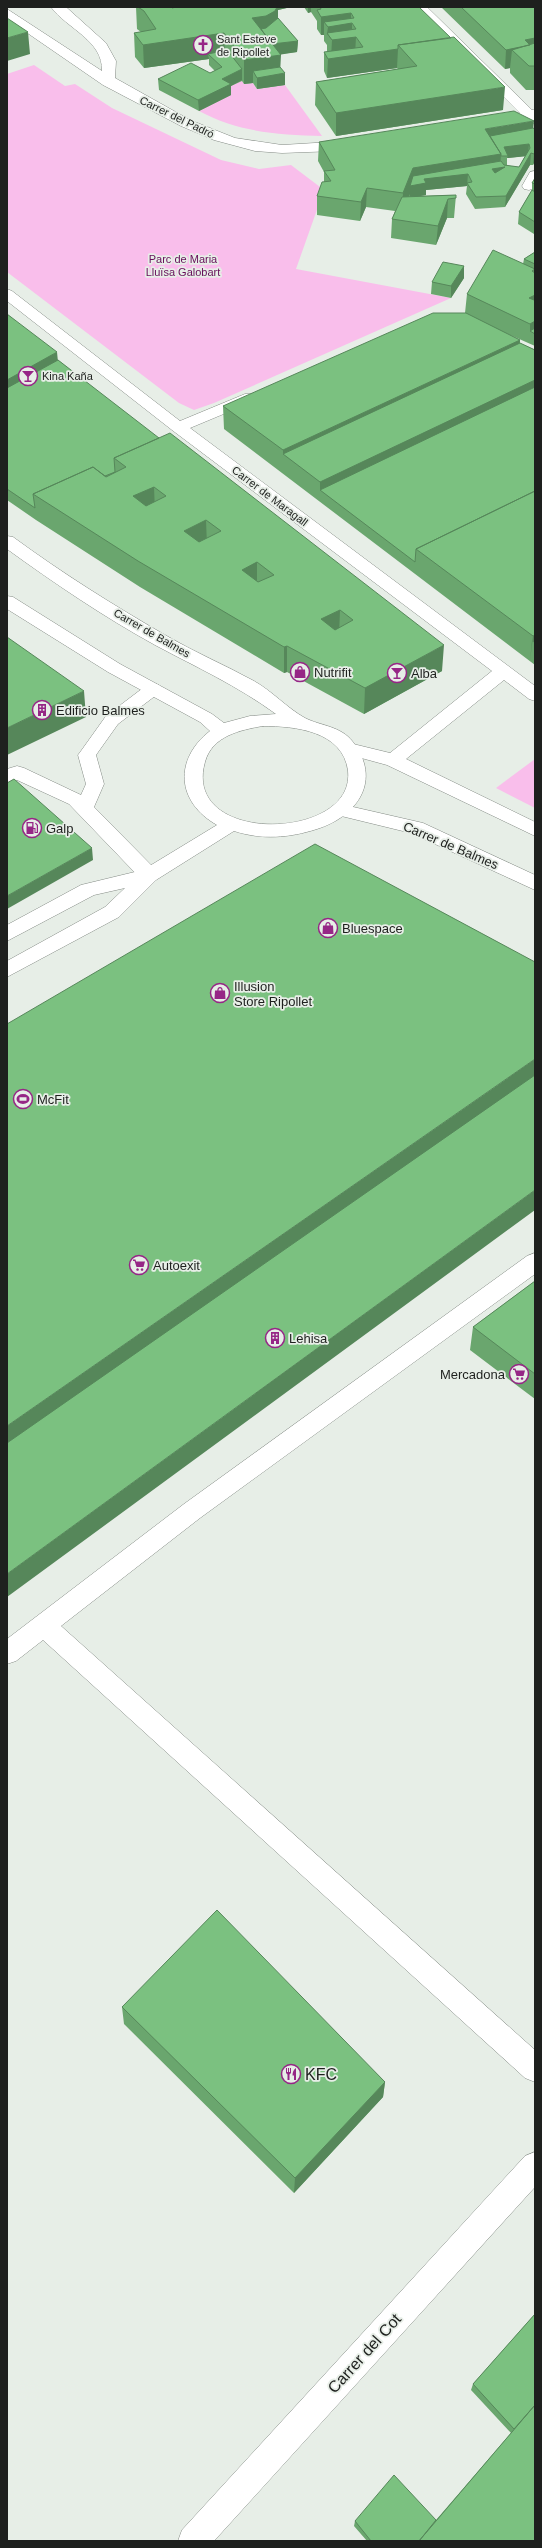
<svg xmlns="http://www.w3.org/2000/svg" width="542" height="2548" viewBox="0 0 542 2548" font-family="Helvetica,sans-serif">
<style>
.green{fill:#f9beeb}
.lines{fill:none;stroke-linecap:round;stroke-linejoin:round}
.minor-casing{stroke:#848b85;stroke-width:1}
.major-casing{stroke:#848b85;stroke-width:1}
.minor{fill:#fff;fill-rule:evenodd}
.major{fill:#fff;fill-rule:evenodd}
.wall{fill:#6aa66e;fill-rule:evenodd}
.shaded-wall{fill:#56875a}
.building{fill:#7bc180;stroke:#56875a;fill-rule:evenodd}
.labels{text-anchor:middle;stroke-width:3.5;stroke-linejoin:round;paint-order:stroke}
.far-poi-label{font-size:11px;fill:#1e201e;stroke:#e7eee7;text-anchor:start}
.far-street-label{font-size:11px;fill:#1e201e;stroke:#e7eee7}
.far-park-label{font-size:11px;fill:#660e5a;stroke:#e7eee7}
.poi-label{font-size:13px;fill:#1e201e;stroke:#e7eee7;text-anchor:start}
.street-label{font-size:13px;fill:#1e201e;stroke:#e7eee7}
.near-poi-label{font-size:16px;fill:#1e201e;stroke:#e7eee7;text-anchor:start}
.near-street-label{font-size:16px;fill:#1e201e;stroke:#e7eee7}
</style>
<rect width="100%" height="100%" fill="#e7eee7"/>
<!-- green -->
<path class="green" d="M 34,65 L 65,86 L 75,84 L 112,108 L 221,160 L 259,169 L 291,165 L 324,190 L 296,269 L 451,298 L 214,403 L 194,410 L 179,403 L 7,272 L 7,74 Z
M 242,80 L 244,84 L 253,83 L 257,89 L 285,85 L 322,136 C 278,135 238,132 199,111 L 230,95 L 223,90 Z
M 535,759 L 535,808 L 496,788 Z"/>
<g class="lines">
<defs>
<path id="minor" d="M 51,7 L 66,7 L 106,43 L 116,61 L 115,78 L 190,120 L 235,138 L 282,145 L 348,141 L 355,145 L 353,148 L 335,151 L 282,153 L 255,151 L 214,140 L 181,126 L 103,85 L 7,19 L 7,9 L 102,71 C 103,40 67,29 51,7 Z
M 413,7 L 427,7 L 532,110 L 535,109 L 535,124 L 528,120 L 491,124 L 489,121 L 491,118 L 520,113 Z
M 535,171 L 535,188 L 529,190 L 524,189 L 522,186 L 530,172 Z
M 7,289 L 12,291 L 180,421 L 245,394 L 257,394 L 259,397 L 257,400 L 190,428 L 535,686 L 535,701 L 529,699 L 504,680 L 406,759 L 535,822 L 535,836 L 387,765 L 343,753 L 340,749 L 343,745 L 349,743 L 390,753 L 492,671 L 172,430 L 7,301 Z
M 153,683 L 159,685 L 162,689 L 159,693 L 118,724 L 96,755 L 104,784 L 94,807 L 156,870 L 159,875 L 156,880 L 149,882 L 142,880 L 69,804 L 17,780 L 7,783 L 7,769 L 17,766 L 24,768 L 81,795 L 86,784 L 78,755 L 81,751 L 106,716 L 147,685 Z
M 340,804 L 423,823 L 535,875 L 535,890 L 411,833 L 333,814 L 331,810 L 333,806 Z
M 535,1253 L 535,1274 L 200,1518 L 61,1626 L 535,2050 L 535,2082 L 525,2078 L 43,1640 L 16,1661 L 7,1664 L 7,1639 L 184,1504 L 527,1256 Z
M 535,2152 L 535,2187 L 214,2541 L 178,2541 L 182,2530 L 525,2156 Z"/>
<path id="major" d="M 7,536 L 13,537 C 62,573 113,605 165,635 C 194,652 225,665 254,681 C 272,691 287,708 305,718 C 321,726 341,726 353,742 C 382,780 358,816 317,829 C 289,838 262,840 234,831 L 156,880 L 119,917 L 7,977 L 7,961 L 105,907 L 125,888 L 94,895 L 7,941 L 7,925 L 81,885 L 143,870 L 217,825 C 176,802 174,759 210,731 L 200,722 L 108,672 L 7,609 L 7,596 L 13,597 L 120,664 L 212,714 L 224,723 L 250,716 L 276,714 C 236,685 198,668 155,645 C 104,617 54,583 7,549 ZM 263,726 C 295,726 343,731 348,771 C 356,841 181,846 205,762 C 212,736 240,730 263,726 Z"/>
</defs>
<!-- minor casing -->
<use href="#minor" class="minor-casing"/>
<!-- major casing -->
<use href="#major" class="major-casing"/>
<!-- minor -->
<use href="#minor" class="minor"/>
<!-- major -->
<use href="#major" class="major"/>
</g>
<!-- wall -->
<path class="wall" d="M 136,7 L 171,7 L 172,8 L 176,7 L 291,7 L 278,10 L 278,19 L 298,41 L 297,52 L 280,54 L 280,67 L 285,85 L 257,89 L 253,83 L 244,84 L 242,81 L 231,86 L 231,95 L 199,111 L 159,90 L 158,79 L 210,73 L 215,71 L 209,65 L 209,59 L 144,68 L 135,57 L 134,33 L 141,32 L 137,29 Z
M 304,7 L 419,7 L 503,110 L 336,136 L 315,105 L 316,82 L 398,69 L 397,68 L 327,78 L 324,71 L 324,52 L 327,52 L 327,45 L 324,41 L 324,35 L 321,35 L 317,29 L 317,21 L 311,12 L 308,13 Z
M 441,7 L 535,7 L 535,90 L 526,90 L 510,73 L 510,68 L 505,69 Z
M 533,128 L 535,129 L 535,161 L 533,165 L 530,165 L 505,207 L 475,209 L 466,194 L 467,186 L 426,190 L 426,195 L 418,196 L 456,195 L 454,218 L 447,218 L 436,245 L 391,238 L 392,219 L 395,211 L 366,207 L 360,221 L 317,215 L 317,196 L 324,182 L 324,172 L 318,161 L 319,142 ZM 525,156 L 519,167 L 507,166 L 507,158 Z
M 535,178 L 535,233 L 534,234 L 518,224 L 519,212 L 532,190 L 532,183 Z
M 535,252 L 535,346 L 506,333 L 520,340 L 520,343 L 535,350 L 535,665 L 224,429 L 223,406 L 465,313 L 467,294 L 523,264 L 524,259 Z
M 464,266 L 464,278 L 451,298 L 431,294 L 432,282 Z
M 7,314 L 58,360 L 442,671 L 364,714 L 287,672 L 284,673 L 140,587 L 36,520 L 7,500 Z
M 535,1281 L 535,1399 L 470,1350 L 473,1327 Z
M 122,2007 L 385,2082 L 383,2097 L 294,2193 L 124,2024 Z
M 535,2314 L 535,2541 L 367,2541 L 354,2526 L 355,2521 L 436,2520 L 511,2433 L 471,2390 L 473,2384 Z"/>
<!-- shaded-wall -->
<path class="shaded-wall" d="M 276,7 L 291,7 L 278,10 L 278,30 L 266,40 L 252,18 Z
M 308,7 L 311,7 L 311,12 L 308,13 Z
M 351,13 L 351,24 L 352,23 L 352,37 L 356,37 L 355,55 L 398,49 L 397,68 L 327,78 L 328,59 L 331,59 L 332,40 L 327,34 L 328,27 L 324,22 L 324,35 L 321,35 L 321,17 Z
M 28,32 L 30,54 L 7,61 L 7,38 Z
M 224,33 L 225,57 L 208,54 L 209,59 L 144,68 L 143,45 Z
M 535,38 L 535,56 L 512,50 L 510,68 L 505,69 L 506,50 L 525,40 Z
M 298,41 L 297,52 L 265,57 L 265,45 Z
M 281,55 L 280,74 L 285,73 L 285,85 L 257,89 L 257,78 L 253,71 L 253,83 L 244,84 L 244,60 Z
M 242,69 L 242,80 L 231,86 L 231,95 L 199,111 L 198,100 L 222,79 Z
M 505,87 L 503,110 L 336,136 L 336,113 Z
M 534,121 L 532,140 L 491,147 L 485,129 Z
M 529,144 L 528,156 L 507,158 L 508,156 L 504,147 Z
M 535,151 L 535,161 L 533,165 L 534,154 Z
M 531,153 L 530,165 L 505,207 L 506,196 Z
M 501,154 L 500,168 L 505,167 L 504,178 L 468,174 L 467,186 L 426,190 L 426,195 L 410,198 L 410,194 L 402,212 L 403,193 L 413,168 Z
M 367,188 L 366,207 L 360,221 L 361,202 Z
M 448,199 L 447,218 L 436,245 L 438,226 Z
M 464,266 L 464,278 L 451,298 L 451,286 Z
M 535,295 L 535,307 L 529,298 Z
M 535,321 L 535,334 L 530,331 L 530,324 Z
M 520,340 L 518,363 L 283,454 L 283,450 Z
M 57,352 L 59,372 L 7,401 L 7,380 Z
M 535,380 L 535,399 L 320,490 L 320,482 Z
M 154,487 L 155,512 L 135,522 L 133,496 Z
M 206,520 L 207,546 L 185,557 L 184,531 Z
M 257,562 L 257,588 L 242,570 Z
M 340,610 L 339,636 L 321,619 Z
M 535,635 L 535,643 L 532,641 L 530,661 L 533,636 Z
M 444,645 L 442,671 L 364,714 L 365,688 Z
M 287,646 L 287,672 L 284,673 L 284,647 Z
M 84,691 L 86,717 L 7,755 L 7,728 Z
M 92,848 L 93,860 L 7,909 L 7,896 Z
M 535,1059 L 535,1080 L 7,1451 L 7,1426 Z
M 535,1190 L 535,1210 L 7,1597 L 7,1574 Z
M 385,2082 L 383,2097 L 294,2193 L 295,2178 Z"/>
<!-- building -->
<path class="building" d="M 138,7 L 171,7 L 172,8 L 176,7 L 277,7 L 275,11 L 266,16 L 252,18 L 281,55 L 244,60 L 224,33 L 143,45 L 134,33 L 156,29 L 144,11 Z
M 320,7 L 419,7 L 451,38 L 398,45 L 398,49 L 328,59 L 324,52 L 363,47 L 356,37 L 332,40 L 327,33 L 356,29 L 352,23 L 328,27 L 324,22 L 354,18 L 351,13 L 321,17 L 317,10 L 321,9 Z
M 461,7 L 535,7 L 535,38 L 525,40 L 530,45 L 506,50 Z
M 7,18 L 28,32 L 7,38 Z
M 278,18 L 298,41 L 272,44 L 261,29 L 266,28 Z
M 454,37 L 505,87 L 336,113 L 316,82 L 417,66 L 398,45 Z
M 535,43 L 535,66 L 529,66 L 512,50 Z
M 227,50 L 242,69 L 222,79 L 231,84 L 198,100 L 158,79 L 191,63 L 210,73 L 222,67 L 208,54 Z
M 280,67 L 285,73 L 257,78 L 253,71 Z
M 514,111 L 534,121 L 485,129 L 501,154 L 413,168 L 403,193 L 367,188 L 361,202 L 317,196 L 322,182 L 331,181 L 324,171 L 335,170 L 319,142 Z
M 533,128 L 535,129 L 535,151 L 534,154 L 531,153 L 506,196 L 476,197 L 467,183 L 472,182 L 468,174 L 424,179 L 426,183 L 410,186 L 413,176 L 501,161 L 504,165 L 519,167 L 530,148 L 529,144 L 504,147 L 508,156 L 501,156 L 501,154 L 490,136 ZM 505,167 L 495,173 L 492,169 Z
M 535,178 L 535,184 L 532,183 Z
M 532,190 L 535,192 L 535,222 L 519,212 Z
M 456,195 L 456,198 L 448,199 L 438,226 L 392,219 L 402,197 Z
M 493,250 L 535,269 L 532,271 L 535,273 L 535,295 L 529,298 L 534,300 L 535,300 L 535,321 L 530,324 L 467,294 Z
M 535,252 L 535,264 L 524,259 Z
M 443,262 L 464,266 L 451,286 L 432,282 Z
M 433,313 L 466,313 L 520,340 L 283,450 L 223,406 Z
M 7,314 L 57,352 L 7,380 Z
M 535,328 L 535,334 L 530,331 Z
M 520,343 L 535,350 L 535,380 L 320,482 L 283,454 Z
M 58,360 L 159,438 L 114,458 L 115,472 L 105,476 L 93,467 L 33,494 L 35,508 L 7,489 L 7,388 Z
M 535,387 L 535,491 L 416,549 L 415,562 L 320,490 Z
M 170,433 L 444,645 L 365,688 L 287,646 L 284,647 L 138,561 L 33,494 L 93,467 L 106,477 L 126,467 L 114,458 ZM 154,487 L 166,496 L 146,506 L 133,496 ZM 206,520 L 221,531 L 199,542 L 184,531 ZM 257,562 L 274,575 L 258,582 L 242,570 ZM 340,610 L 353,620 L 335,630 L 321,619 Z
M 535,491 L 535,635 L 533,636 L 416,549 Z
M 7,637 L 84,691 L 7,728 Z
M 14,779 L 92,848 L 7,896 L 7,783 Z
M 315,844 L 535,962 L 535,1059 L 7,1426 L 7,1024 Z
M 535,1075 L 535,1190 L 7,1574 L 7,1443 Z
M 535,1281 L 535,1374 L 473,1327 Z
M 217,1910 L 385,2082 L 295,2178 L 122,2007 Z
M 535,2314 L 535,2405 L 514,2429 L 473,2384 Z
M 535,2405 L 535,2541 L 419,2541 Z
M 394,2475 L 436,2520 L 419,2541 L 371,2541 L 355,2521 Z"/>
<!-- icons -->
<defs>
<symbol id="church-ring" viewBox="-11 -11 22 22"><circle r="9.5" fill="#e7eee7" stroke="#962686" stroke-width="1.5"/><path d="M-1.2-6h2.4v3.5h3.3v2.4h-3.3V6h-2.4V-.1h-3.3v-2.4h3.3Z" fill="#962686"/></symbol>
<symbol id="bar-ring" viewBox="-11 -11 22 22"><circle r="9.5" fill="#e7eee7" stroke="#962686" stroke-width="1.5"/><path d="M-6-5H6L.8 .8V4.5H3.5V6h-7V4.5H-.8V.8Z" fill="#962686"/></symbol>
<symbol id="shop-ring" viewBox="-11 -11 22 22"><circle r="9.5" fill="#e7eee7" stroke="#962686" stroke-width="1.5"/><path d="M-5-2.5h2.3a2.7 3.5 0 0 1 5.4 0H5L5.5 6h-11ZM-1.5-2.5h3a1.5 2.3 0 0 0-3 0Z" fill="#962686"/></symbol>
<symbol id="building-ring" viewBox="-11 -11 22 22"><circle r="9.5" fill="#e7eee7" stroke="#962686" stroke-width="1.5"/><path d="M-4-6H4V6H1V3H-1V6H-4ZM-2.5-4.3h1.7v1.8h-1.7ZM.8-4.3h1.7v1.8H.8ZM-2.5-1h1.7V.8h-1.7ZM.8-1h1.7V.8H.8Z" fill="#962686"/></symbol>
<symbol id="fuel-ring" viewBox="-11 -11 22 22"><circle r="9.5" fill="#e7eee7" stroke="#962686" stroke-width="1.5"/><path d="M-5.5-6h7V0h2V4h1.3V-2.5L3-4.5l.8-.8L6-3V5H2.5V1h-1V6h-7ZM-4.2-4.7v3.2H.2V-4.7Z" fill="#962686"/></symbol>
<symbol id="stadium-ring" viewBox="-11 -11 22 22"><circle r="9.5" fill="#e7eee7" stroke="#962686" stroke-width="1.5"/><path d="M0-5a6.5 5 0 1 0 0 10a6.5 5 0 1 0 0-10ZM-3.5-1.8h7v3.6h-7Z" fill="#962686"/></symbol>
<symbol id="supermarket-ring" viewBox="-11 -11 22 22"><circle r="9.5" fill="#e7eee7" stroke="#962686" stroke-width="1.5"/><path d="M-6-5.5h2.5l.6 2H6L4.5 2H-2.5L-4.4-4H-6ZM-1.5 3.2a1.3 1.3 0 1 0 .1 0ZM3 3.2a1.3 1.3 0 1 0 .1 0Z" fill="#962686"/></symbol>
<symbol id="restaurant-ring" viewBox="-11 -11 22 22"><circle r="9.5" fill="#e7eee7" stroke="#962686" stroke-width="1.5"/><path d="M-5-6h1v4h1v-4h1v4h1v-4h1v5L-1.5 .5V6h-2V.5L-5-1ZM5-6V6H3V1.5H1.5Q1.5-4 5-6Z" fill="#962686"/></symbol>
</defs>
<g fill-rule="evenodd">
<use href="#church-ring" x="192" y="34" width="22" height="22"/>
<use href="#bar-ring" x="17" y="365" width="22" height="22"/>
<use href="#shop-ring" x="289" y="661" width="22" height="22"/>
<use href="#bar-ring" x="386" y="662" width="22" height="22"/>
<use href="#building-ring" x="31" y="699" width="22" height="22"/>
<use href="#fuel-ring" x="21" y="817" width="22" height="22"/>
<use href="#shop-ring" x="317" y="917" width="22" height="22"/>
<use href="#shop-ring" x="209" y="982" width="22" height="22"/>
<use href="#stadium-ring" x="12" y="1088" width="22" height="22"/>
<use href="#supermarket-ring" x="128" y="1254" width="22" height="22"/>
<use href="#building-ring" x="264" y="1327" width="22" height="22"/>
<use href="#supermarket-ring" x="508" y="1363" width="22" height="22"/>
<use href="#restaurant-ring" x="280" y="2063" width="22" height="22"/>
</g>
<g class="labels">
<!-- far-poi labels -->
<g class="far-poi-label">
<text x="217" y="43">Sant Esteve<tspan x="217" dy="13">de Ripollet</tspan></text>
<text x="42" y="380">Kina Kaña</text>
</g>
<!-- far-street labels -->
<g class="far-street-label">
<text transform="translate(177 117) rotate(26)" y="4">Carrer del Padró</text>
<text transform="translate(270 496) rotate(37)" y="4">Carrer de Maragall</text>
<text transform="translate(152 633) rotate(30)" y="4">Carrer de Balmes</text>
</g>
<!-- far-park labels -->
<g class="far-park-label">
<text x="183" y="263">Parc de Maria<tspan x="183" dy="13">Lluïsa Galobart</tspan></text>
</g>
<!-- poi labels -->
<g class="poi-label">
<text x="314" y="677">Nutrifit</text>
<text x="411" y="678">Alba</text>
<text x="56" y="715">Edificio Balmes</text>
<text x="46" y="833">Galp</text>
<text x="342" y="933">Bluespace</text>
<text x="234" y="991">Illusion<tspan x="234" dy="15">Store Ripollet</tspan></text>
<text x="37" y="1104">McFit</text>
<text x="153" y="1270">Autoexit</text>
<text x="289" y="1343">Lehisa</text>
<text x="505" y="1379" text-anchor="end">Mercadona</text>
</g>
<!-- street labels -->
<g class="street-label">
<text transform="translate(451 845) rotate(23)" y="5">Carrer de Balmes</text>
</g>
<!-- near-poi labels -->
<g class="near-poi-label">
<text x="305" y="2080">KFC</text>
</g>
<!-- near-street labels -->
<g class="near-street-label">
<text transform="translate(364 2353) rotate(-48)" y="6">Carrer del Cot</text>
</g>
</g>
<!-- border -->
<rect width="542" height="2548" fill="none" stroke="#1e201e" stroke-width="16"/>
</svg>
